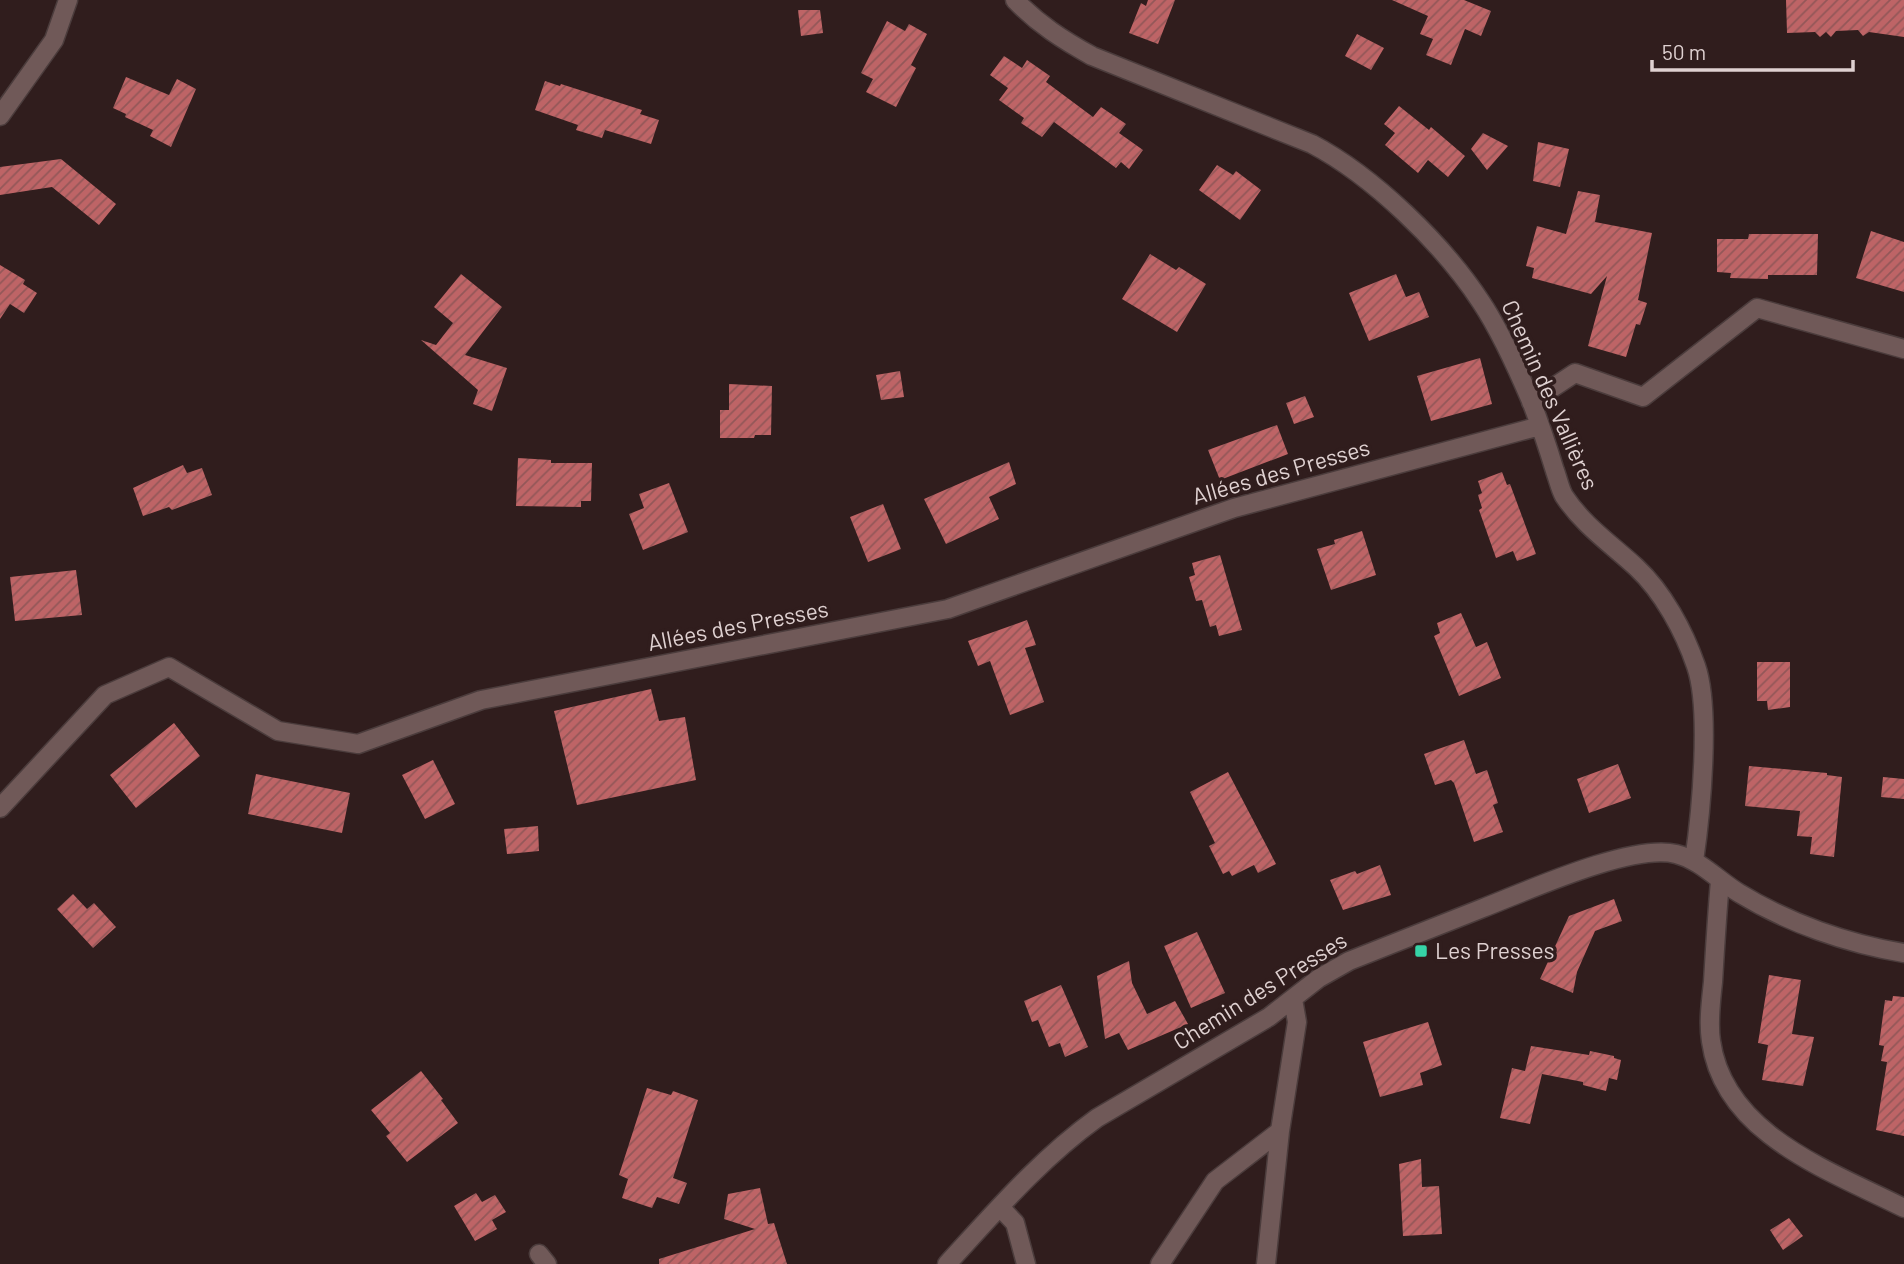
<svg xmlns="http://www.w3.org/2000/svg" width="1904" height="1264" viewBox="0 0 1904 1264" font-family="Barlow,sans-serif">
<style>
.building{fill:url(#building-hatch)}
.lines{fill:none;stroke-linecap:round;stroke-linejoin:round}
.minor-casing{stroke:#4b3c3c;stroke-width:21}
.minor{stroke:#705958;stroke-width:18}
.poi-dot{fill:#36d4a7;stroke:#301d1d;stroke-width:2.5}
.labels{text-anchor:middle;stroke-width:7;stroke-linejoin:round;paint-order:stroke}
.street-label{font-size:23px;fill:#dfd1d1;stroke:#301d1d}
.poi-label{font-size:23px;fill:#dfd1d1;stroke:#301d1d;text-anchor:start}
</style>
<defs>
<pattern id="building-hatch" width="6" height="6" patternUnits="userSpaceOnUse" patternTransform="scale(1.75)"><rect width="6" height="6" fill="#be6466"/><path d="M-1 1l2-2M0 6l6-6M5 7l2-2" fill="none" stroke="#935758"/></pattern>
</defs>
<rect width="100%" height="100%" fill="#301d1d"/>
<!-- building -->
<path class="building" d="M 1148,0 L 1175,0 L 1158,44 L 1129,33 L 1141,3 L 1146,6 Z
M 1392,0 L 1464,0 L 1491,11 L 1481,36 L 1465,29 L 1451,65 L 1426,55 L 1433,39 L 1420,34 L 1428,16 Z
M 1786,0 L 1904,0 L 1904,37 L 1869,32 L 1863,36 L 1858,30 L 1836,31 L 1831,37 L 1826,32 L 1820,37 L 1815,32 L 1787,33 Z
M 798,10 L 820,10 L 823,33 L 801,36 Z
M 887,21 L 905,31 L 909,24 L 927,34 L 911,65 L 916,68 L 896,107 L 866,92 L 873,79 L 861,73 Z
M 1357,34 L 1384,48 L 1371,70 L 1345,56 Z
M 1004,56 L 1022,68 L 1027,60 L 1050,76 L 1046,82 L 1093,117 L 1101,107 L 1126,124 L 1119,133 L 1143,150 L 1129,169 L 1121,162 L 1116,168 L 1054,122 L 1042,137 L 1021,123 L 1024,118 L 999,100 L 1008,88 L 990,75 Z
M 126,77 L 169,95 L 177,79 L 196,89 L 171,147 L 150,136 L 153,130 L 125,117 L 126,114 L 113,108 Z
M 545,81 L 560,86 L 561,84 L 642,110 L 640,114 L 659,120 L 651,144 L 605,130 L 602,138 L 576,130 L 578,125 L 535,110 Z
M 1399,106 L 1429,130 L 1431,127 L 1465,156 L 1448,177 L 1428,160 L 1418,173 L 1385,145 L 1395,133 L 1384,124 Z
M 1483,133 L 1508,146 L 1487,170 L 1471,149 Z
M 1538,142 L 1569,149 L 1560,187 L 1533,181 Z
M 61,159 L 116,204 L 99,225 L 52,187 L 0,195 L 0,167 Z
M 1217,165 L 1233,175 L 1236,171 L 1261,190 L 1240,220 L 1199,190 Z
M 1578,191 L 1600,195 L 1595,222 L 1652,233 L 1638,300 L 1647,303 L 1640,325 L 1636,324 L 1626,357 L 1588,346 L 1607,276 L 1591,294 L 1532,278 L 1534,268 L 1526,266 L 1537,226 L 1566,234 Z
M 1871,231 L 1904,242 L 1904,292 L 1856,278 Z
M 1749,234 L 1818,234 L 1817,275 L 1768,275 L 1768,279 L 1730,278 L 1731,273 L 1717,272 L 1717,239 L 1748,239 Z
M 1150,254 L 1176,270 L 1179,267 L 1206,284 L 1177,332 L 1122,299 Z
M 0,265 L 25,280 L 23,284 L 37,293 L 24,313 L 10,304 L 0,319 Z
M 461,274 L 502,307 L 465,355 L 507,368 L 492,411 L 473,404 L 478,390 L 421,340 L 436,345 L 453,323 L 434,307 Z
M 1396,274 L 1406,297 L 1419,292 L 1429,317 L 1369,341 L 1349,293 Z
M 1480,358 L 1492,404 L 1431,421 L 1417,376 Z
M 900,371 L 904,397 L 881,400 L 876,375 Z
M 729,384 L 772,386 L 771,435 L 755,435 L 754,438 L 720,438 L 720,410 L 729,410 Z
M 1305,396 L 1314,417 L 1294,424 L 1286,403 Z
M 1277,425 L 1288,454 L 1220,480 L 1208,450 Z
M 518,458 L 551,460 L 551,463 L 592,463 L 591,501 L 581,501 L 581,507 L 516,506 Z
M 1009,462 L 1016,484 L 989,497 L 999,519 L 946,544 L 924,499 Z
M 183,465 L 187,473 L 202,468 L 212,495 L 172,510 L 169,507 L 143,516 L 133,488 Z
M 1502,472 L 1507,485 L 1510,484 L 1536,554 L 1517,561 L 1513,551 L 1496,558 L 1479,510 L 1482,508 L 1478,495 L 1482,493 L 1478,481 Z
M 669,483 L 688,532 L 643,550 L 629,514 L 644,508 L 639,494 Z
M 883,504 L 901,549 L 868,562 L 850,517 Z
M 1362,531 L 1376,575 L 1331,590 L 1317,549 L 1335,544 L 1334,540 Z
M 1220,555 L 1242,630 L 1219,636 L 1216,625 L 1210,627 L 1202,600 L 1196,601 L 1189,577 L 1195,575 L 1192,563 Z
M 76,570 L 82,615 L 15,621 L 10,577 Z
M 1461,613 L 1476,647 L 1487,642 L 1501,678 L 1459,696 L 1434,636 L 1440,633 L 1437,623 Z
M 1027,620 L 1036,645 L 1025,648 L 1044,702 L 1010,715 L 990,661 L 978,666 L 968,641 Z
M 1757,662 L 1790,662 L 1790,707 L 1768,710 L 1767,701 L 1757,701 Z
M 651,689 L 659,721 L 685,717 L 696,780 L 577,805 L 554,711 Z
M 174,723 L 200,756 L 136,808 L 110,775 Z
M 1464,740 L 1476,774 L 1487,770 L 1498,803 L 1493,805 L 1503,832 L 1474,842 L 1454,783 L 1451,780 L 1435,785 L 1424,754 Z
M 433,760 L 455,804 L 425,819 L 402,775 Z
M 1618,764 L 1631,798 L 1589,813 L 1577,779 Z
M 1749,766 L 1827,773 L 1827,775 L 1842,777 L 1834,857 L 1810,854 L 1812,837 L 1797,836 L 1800,811 L 1745,806 Z
M 1228,772 L 1276,864 L 1258,873 L 1254,865 L 1232,876 L 1229,871 L 1223,874 L 1209,846 L 1215,843 L 1190,792 Z
M 256,774 L 350,793 L 342,833 L 248,814 Z
M 1883,777 L 1904,779 L 1904,799 L 1881,797 Z
M 538,826 L 539,851 L 507,854 L 504,829 Z
M 1380,865 L 1391,895 L 1343,910 L 1330,880 L 1355,871 L 1357,874 Z
M 73,894 L 87,909 L 94,903 L 116,927 L 93,948 L 57,909 Z
M 1614,899 L 1622,921 L 1595,931 L 1577,972 L 1573,993 L 1540,979 L 1569,916 Z
M 1197,932 L 1225,993 L 1191,1008 L 1164,946 Z
M 1129,961 L 1132,983 L 1147,1014 L 1175,1001 L 1188,1024 L 1128,1050 L 1119,1033 L 1105,1039 L 1097,976 Z
M 1769,975 L 1801,980 L 1792,1034 L 1814,1037 L 1803,1086 L 1762,1080 L 1768,1045 L 1758,1043 Z
M 1061,985 L 1088,1047 L 1065,1057 L 1060,1043 L 1049,1047 L 1038,1020 L 1032,1022 L 1024,1001 Z
M 1893,996 L 1904,997 L 1904,1136 L 1876,1130 L 1887,1062 L 1881,1061 L 1884,1046 L 1879,1045 L 1885,1000 L 1892,1001 Z
M 1428,1022 L 1442,1065 L 1420,1073 L 1423,1085 L 1380,1097 L 1363,1042 Z
M 1531,1046 L 1589,1055 L 1590,1051 L 1614,1056 L 1614,1058 L 1621,1060 L 1617,1080 L 1609,1078 L 1606,1091 L 1583,1085 L 1583,1082 L 1542,1074 L 1530,1124 L 1500,1118 L 1512,1068 L 1525,1071 Z
M 421,1071 L 443,1099 L 441,1100 L 458,1123 L 407,1162 L 386,1136 L 390,1133 L 371,1110 Z
M 647,1088 L 671,1095 L 673,1091 L 698,1100 L 673,1178 L 687,1183 L 679,1204 L 657,1197 L 652,1208 L 622,1198 L 628,1179 L 619,1175 Z
M 1421,1159 L 1422,1187 L 1439,1186 L 1442,1234 L 1403,1236 L 1399,1164 Z
M 760,1188 L 768,1224 L 774,1223 L 787,1264 L 659,1264 L 659,1259 L 755,1229 L 724,1219 L 728,1194 Z
M 476,1193 L 482,1202 L 495,1195 L 506,1212 L 492,1220 L 497,1229 L 475,1241 L 454,1206 Z
M 1789,1218 L 1803,1236 L 1783,1250 L 1770,1230 Z"/>
<g class="lines">
<defs>
<path id="minor" d="M 1015,0 C 1038,24 1063,40 1092,56 L 1312,144 C 1373,176 1443,244 1481,302 C 1501,332 1517,368 1531,401 C 1540,424 1548,448 1555,471 C 1558,479 1560,489 1564,496 C 1583,525 1611,544 1636,567 C 1663,592 1684,631 1696,666 C 1711,709 1701,814 1694,861
M 0,116 L 54,40 L 68,0
M 1531,402 L 1575,373 L 1643,397 L 1757,308 L 1904,349
M 0,808 L 105,695 L 169,667 L 278,731 L 358,744 L 481,700 L 948,609 L 1234,508 L 1540,426
M 1720,881 C 1717,915 1715,948 1713,982 C 1711,1001 1708,1022 1711,1041 C 1724,1135 1831,1171 1904,1208
M 1000,1207 L 1015,1223 L 1026,1264
M 539,1254 L 547,1264
M 947,1264 C 994,1213 1040,1159 1097,1118 L 1269,1017 L 1319,978 L 1349,961 C 1394,943 1438,926 1483,908 C 1527,891 1632,843 1676,854 C 1700,860 1719,881 1739,893 C 1788,923 1848,944 1904,953
M 1160,1264 L 1215,1181 L 1280,1131
M 1266,1264 L 1280,1131 L 1297,1022 L 1293,999"/>
</defs>
<!-- minor casing -->
<use href="#minor" class="minor-casing"/>
<!-- minor -->
<use href="#minor" class="minor"/>
</g>
<!-- markers -->
<rect class="poi-dot" x="1414" y="944" width="14" height="14" rx="3.5"/>
<g class="labels">
<!-- street labels -->
<g class="street-label">
<text transform="translate(1550 395) rotate(66)" y="8">Chemin des Vallières</text>
<text transform="translate(1281 472) rotate(-16)" y="8">Allées des Presses</text>
<text transform="translate(738 626) rotate(-11)" y="8">Allées des Presses</text>
<text transform="translate(1260 991) rotate(-32)" y="8">Chemin des Presses</text>
</g>
<!-- poi labels -->
<g class="poi-label">
<text x="1435" y="959">Les Presses</text>
</g>
</g>
<!-- scale -->
<path d="M1652 60v10h201v-10" fill="none" stroke="#dfd1d1" stroke-width="3.5"/>
<text x="1662" y="60" font-size="21" fill="#dfd1d1" stroke="#301d1d" stroke-width="5" paint-order="stroke">50 m</text>
</svg>
